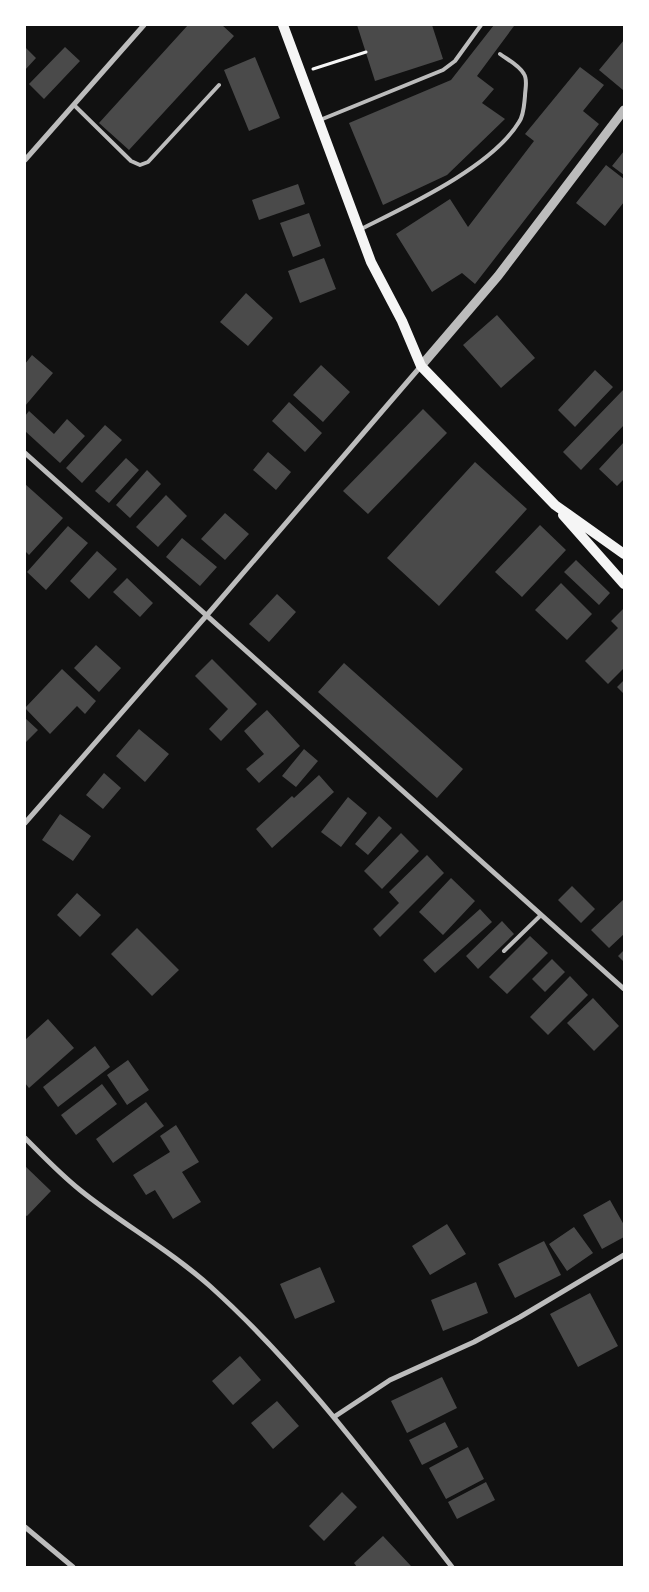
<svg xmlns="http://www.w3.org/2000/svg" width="649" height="1592" viewBox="0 0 649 1592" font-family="'Space Grotesk',sans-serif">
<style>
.building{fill:#4a4a4a}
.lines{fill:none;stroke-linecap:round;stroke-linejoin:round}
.path{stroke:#f5f5f5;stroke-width:3}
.service{stroke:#bcbcbc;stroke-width:4}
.minor{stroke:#bcbcbc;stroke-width:5}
.tertiary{stroke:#bcbcbc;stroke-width:9}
.secondary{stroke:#f5f5f5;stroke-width:10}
</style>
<rect width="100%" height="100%" fill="#111"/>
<!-- building -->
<path class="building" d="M 188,25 L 222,25 L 234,36 L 129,150 L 99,123 Z
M 357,25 L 432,25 L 443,59 L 375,81 Z
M 494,25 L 514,26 L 477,76 L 494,89 L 482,103 L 505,119 L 447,175 L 383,205 L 349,123 L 451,80 Z
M 624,40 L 624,88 L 623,90 L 599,70 Z
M 25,47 L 36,58 L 25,70 Z
M 65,47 L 80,61 L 44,99 L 29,84 Z
M 255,57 L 280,118 L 249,131 L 224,70 Z
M 580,67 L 604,85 L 583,111 L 599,124 L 475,284 L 462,273 L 432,292 L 396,234 L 450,199 L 468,227 L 534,141 L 525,134 Z
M 624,151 L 624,175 L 612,166 Z
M 606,165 L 624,179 L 624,202 L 605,226 L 576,203 Z
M 298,184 L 305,204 L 259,220 L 252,200 Z
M 309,213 L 321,246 L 293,257 L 280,223 Z
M 324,258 L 336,289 L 300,303 L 288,271 Z
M 246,293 L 273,318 L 248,346 L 220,322 Z
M 497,315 L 535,358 L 501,388 L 463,345 Z
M 32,355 L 53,373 L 25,406 L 25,364 Z
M 321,365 L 350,392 L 323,422 L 293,395 Z
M 595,370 L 613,387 L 575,427 L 558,410 Z
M 624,389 L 624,425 L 581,470 L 563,452 Z
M 289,402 L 322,433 L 305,452 L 272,421 Z
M 423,409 L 447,433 L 368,514 L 343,491 Z
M 29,411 L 54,434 L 67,419 L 85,436 L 60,463 L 25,431 L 25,416 Z
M 105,425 L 122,440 L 82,483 L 66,468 Z
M 624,442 L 624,479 L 617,486 L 599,469 Z
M 268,452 L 291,472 L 276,490 L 253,470 Z
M 126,458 L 139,470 L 109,503 L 95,491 Z
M 475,462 L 527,509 L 439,606 L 387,558 Z
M 147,470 L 161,484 L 130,518 L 116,505 Z
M 25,484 L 63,518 L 29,555 L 25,551 Z
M 166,495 L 187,516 L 158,547 L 136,527 Z
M 225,513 L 249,534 L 225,560 L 201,539 Z
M 540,525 L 566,550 L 522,597 L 495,572 Z
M 68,526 L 88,543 L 46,590 L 27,572 Z
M 182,538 L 217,567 L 200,586 L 166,557 Z
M 97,551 L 117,569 L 89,599 L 70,581 Z
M 576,560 L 610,593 L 599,605 L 564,572 Z
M 127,578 L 153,603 L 140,617 L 113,592 Z
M 561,583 L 592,614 L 567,640 L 535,610 Z
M 277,594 L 296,612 L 269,642 L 249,624 Z
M 624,608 L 624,668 L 608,684 L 585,661 L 618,628 L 611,621 Z
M 96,645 L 121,668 L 99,692 L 74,668 Z
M 212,659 L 257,704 L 221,741 L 209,729 L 228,709 L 195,676 Z
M 344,663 L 463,769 L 437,798 L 318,692 Z
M 62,669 L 96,701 L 85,714 L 77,706 L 50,734 L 25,708 Z
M 624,680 L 624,694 L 617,687 Z
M 267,710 L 300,746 L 259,783 L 246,769 L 264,754 L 244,731 Z
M 25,718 L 38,730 L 25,743 Z
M 139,729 L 169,754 L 145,782 L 116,756 Z
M 304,749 L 318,761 L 296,787 L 282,776 Z
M 104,773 L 121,788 L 103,809 L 86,795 Z
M 319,775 L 334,792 L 272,848 L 256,829 L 292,796 L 294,798 Z
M 348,797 L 367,813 L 341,847 L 321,832 Z
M 60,814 L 91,836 L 73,861 L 42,840 Z
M 379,816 L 392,828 L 368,855 L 355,844 Z
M 401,833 L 419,851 L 382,889 L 364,871 Z
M 427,855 L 444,873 L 380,937 L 373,929 L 399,903 L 389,892 Z
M 451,878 L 475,901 L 443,935 L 419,912 Z
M 572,886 L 595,909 L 581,923 L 558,900 Z
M 77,893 L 101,915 L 80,937 L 57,915 Z
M 624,899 L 624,934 L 609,948 L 591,930 Z
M 480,909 L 492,922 L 435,973 L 423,960 Z
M 502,921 L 514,934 L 478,969 L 466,956 Z
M 137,928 L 179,970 L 152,996 L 111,954 Z
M 530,936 L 548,953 L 507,994 L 489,977 Z
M 624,950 L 624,962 L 618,956 Z
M 552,959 L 565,972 L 545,992 L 532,979 Z
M 570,976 L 588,995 L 548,1035 L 530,1017 Z
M 593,998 L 619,1026 L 594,1051 L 567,1023 Z
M 48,1019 L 74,1048 L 29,1088 L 25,1083 L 25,1040 Z
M 95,1046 L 110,1067 L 58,1107 L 43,1087 Z
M 128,1060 L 149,1090 L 127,1105 L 107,1075 Z
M 102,1084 L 117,1104 L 76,1135 L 61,1115 Z
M 146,1102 L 164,1126 L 113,1163 L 96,1139 Z
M 176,1125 L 199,1162 L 182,1172 L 201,1202 L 173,1219 L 155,1190 L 146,1195 L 133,1175 L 170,1152 L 160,1136 Z
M 25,1166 L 51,1191 L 27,1216 L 25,1215 Z
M 610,1200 L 624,1225 L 624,1237 L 602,1249 L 583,1215 Z
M 447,1224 L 466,1254 L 430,1275 L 412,1246 Z
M 574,1227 L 593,1253 L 567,1271 L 549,1244 Z
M 544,1241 L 561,1275 L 515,1298 L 498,1264 Z
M 320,1267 L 335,1302 L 295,1319 L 280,1284 Z
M 476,1282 L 488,1313 L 443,1331 L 431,1300 Z
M 590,1293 L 618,1346 L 578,1367 L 550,1314 Z
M 240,1356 L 261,1380 L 233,1405 L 212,1381 Z
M 442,1377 L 457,1408 L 407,1433 L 391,1401 Z
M 277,1401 L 299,1426 L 273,1449 L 251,1423 Z
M 445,1422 L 458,1447 L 422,1465 L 409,1440 Z
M 468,1447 L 484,1479 L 446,1499 L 429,1468 Z
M 486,1482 L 495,1500 L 457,1519 L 448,1502 Z
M 342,1492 L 357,1507 L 324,1541 L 309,1526 Z
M 383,1536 L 411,1566 L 410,1567 L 357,1567 L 354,1563 Z"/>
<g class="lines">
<!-- path -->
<path class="path" d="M 313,69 L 366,52"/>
<!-- service -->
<path class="service" d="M 74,105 L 131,161 L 140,165 L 148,162 L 219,85
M 320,120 L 443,70 L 455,61 L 481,25
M 361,229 C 407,206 492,167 519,122 C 524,115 524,105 525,96 C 525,89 528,80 524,74 C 519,65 508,60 500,54
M 504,951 L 541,915"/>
<!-- minor -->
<path class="minor" d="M 25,160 L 144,25
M 25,453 L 624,989
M 25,823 L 207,615 L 421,366
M 25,1138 C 43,1156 60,1174 80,1190 C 122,1224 170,1250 211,1287 C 303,1370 376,1470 452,1567
M 334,1417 L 390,1380 L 474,1342 L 520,1317 L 624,1255
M 25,1527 L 73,1567"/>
<!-- tertiary -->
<path class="tertiary" d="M 421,366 L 498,276 L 624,110"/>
<!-- secondary -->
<path class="secondary" d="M 283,25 L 371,262 L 402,321 L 421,366 L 555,505 L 624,554
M 563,515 L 624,584"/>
</g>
<!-- border -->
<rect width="649" height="1592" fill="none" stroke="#ffffff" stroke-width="52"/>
</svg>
